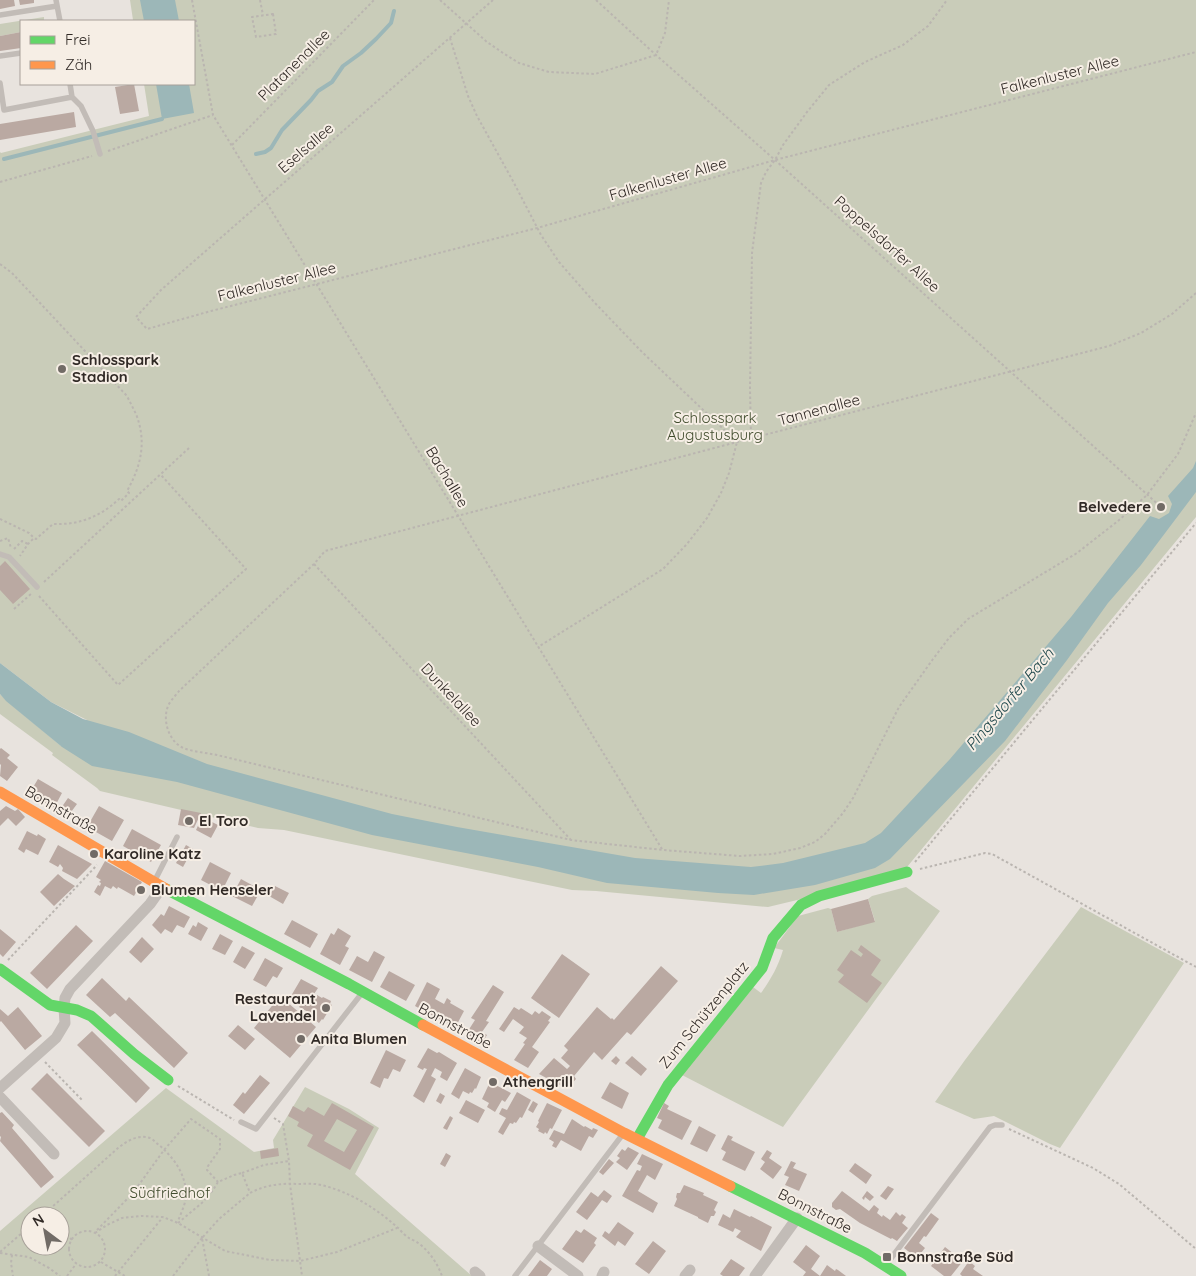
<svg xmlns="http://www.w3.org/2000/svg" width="1196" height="1276" viewBox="0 0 1196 1276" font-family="Quicksand,sans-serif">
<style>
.green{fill:#c9ccb9;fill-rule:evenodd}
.water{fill:#9cb7b8}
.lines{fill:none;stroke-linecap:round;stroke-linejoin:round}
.stream{stroke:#9cb7b8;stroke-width:4}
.building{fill:#baa9a2;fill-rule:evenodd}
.path{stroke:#bab5b0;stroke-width:2;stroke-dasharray:2.5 2.5;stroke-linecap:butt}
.lane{stroke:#c2bcb7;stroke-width:5.5}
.street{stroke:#c2bcb7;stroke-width:11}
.fast{stroke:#63d668;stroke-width:11}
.slow{stroke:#ff974d;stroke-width:11}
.poi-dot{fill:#716b66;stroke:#f6eee5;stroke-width:2}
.labels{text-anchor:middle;stroke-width:4;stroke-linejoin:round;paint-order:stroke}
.street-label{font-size:15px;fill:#312a26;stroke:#f6eee5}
.poi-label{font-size:15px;font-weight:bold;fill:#312a26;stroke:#f6eee5;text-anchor:start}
.park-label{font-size:15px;fill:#404c2d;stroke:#f6eee5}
.water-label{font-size:16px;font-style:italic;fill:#21494d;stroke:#f6eee5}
</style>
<rect width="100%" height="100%" fill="#e8e3de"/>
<!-- green -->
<path class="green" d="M 130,0 L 1196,0 L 1196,517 L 907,867 L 839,890 L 768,907 L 596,891 L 572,890 L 284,830 L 258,828 L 100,791 L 97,788 L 52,755 L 53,753 L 0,714 L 0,694 L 7,701 L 61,746 L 87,720 L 51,702 L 0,663 L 0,152 L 1,153 L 149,116 L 144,84 L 194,84 L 194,21 L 127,21 L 133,20 Z
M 44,17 L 44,21 L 21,21 L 21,32 L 0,36 L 0,24 Z
M 906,887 L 940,911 L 783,1127 L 682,1075 L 753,987 L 761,993 C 771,979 778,967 783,950 L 774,948 L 798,916 L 828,908 L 831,909 L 837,932 L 875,921 L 868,899 L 872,896 Z
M 1081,907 L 1184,963 L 1060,1148 L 1050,1144 L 994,1116 L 974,1119 L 935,1102 L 965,1060 Z
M 305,1087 L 349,1109 L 379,1128 L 355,1174 L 472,1276 L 0,1276 L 0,1231 L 166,1088 L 254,1152 L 274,1148 L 273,1140 ZM 30,1216 L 60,1216 L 60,1246 L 30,1246 Z"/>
<!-- water -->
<path class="water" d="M 140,0 L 175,0 L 179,21 L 144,21 Z
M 156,84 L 189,84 L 194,113 L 162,119 Z
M 1196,461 L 1196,492 L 1141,565 L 1108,603 L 1067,660 L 1005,741 L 890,859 L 875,868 L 815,885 L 754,895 L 718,893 L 607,883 L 538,867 L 372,835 L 177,782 L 92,766 L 62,747 L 6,701 L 0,694 L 0,663 L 51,702 L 83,719 L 129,732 L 207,764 L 392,814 L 457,827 L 635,858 L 751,867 L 783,863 L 865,843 L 881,833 L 950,759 L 1071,617 L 1150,516 L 1159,519 L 1169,513 L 1172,504 L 1168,496 L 1193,468 Z"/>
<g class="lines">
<!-- stream -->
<path class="stream" d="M 256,154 L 265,152 L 271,148 L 282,130 L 311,100 L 318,91 L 332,82 L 343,66 L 361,53 L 376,39 L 391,23 L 394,11
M 4,159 L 162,119"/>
</g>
<!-- building -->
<path class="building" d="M 0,0 L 14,0 L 15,6 L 0,9 Z
M 19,0 L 34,0 L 34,3 L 20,5 Z
M 21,32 L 21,48 L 0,51 L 0,36 Z
M 134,84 L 139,111 L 120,114 L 115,87 Z
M 74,112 L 76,127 L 0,140 L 0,124 Z
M 5,561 L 30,589 L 13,604 L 0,590 L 0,566 Z
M 1,748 L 10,755 L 7,758 L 18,767 L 7,781 L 0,776 L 1,765 L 0,764 L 0,749 Z
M 38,779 L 62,793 L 54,808 L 29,794 Z
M 68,798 L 77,804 L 68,816 L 59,811 Z
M 6,806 L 15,811 L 18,809 L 25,817 L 16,826 L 8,818 L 0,826 L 0,811 Z
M 99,806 L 124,820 L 112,841 L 87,827 Z
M 181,809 L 201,813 L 194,828 L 178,825 Z
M 202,817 L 218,825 L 211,838 L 196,830 Z
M 132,829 L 161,845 L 151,862 L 123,846 Z
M 27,831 L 37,836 L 38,834 L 46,839 L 38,855 L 26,849 L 24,853 L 18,849 Z
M 58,845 L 72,853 L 92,864 L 77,879 L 62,871 L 63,868 L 60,864 L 58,867 L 49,862 Z
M 186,845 L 193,849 L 183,867 L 176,863 Z
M 105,861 L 142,882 L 134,896 L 118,887 L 117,889 L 113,886 L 111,889 L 105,886 L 100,896 L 94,892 L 98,885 L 100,886 L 101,883 L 99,882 L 101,880 L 96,877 Z
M 210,862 L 231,873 L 222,891 L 201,880 Z
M 58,874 L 64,879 L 75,886 L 54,906 L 40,892 Z
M 241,879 L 261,890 L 252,906 L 232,896 Z
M 275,886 L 289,893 L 283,904 L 269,896 Z
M 868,899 L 875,922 L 837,932 L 831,909 Z
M 169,906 L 190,917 L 184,928 L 177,925 L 172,933 L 165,929 L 161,934 L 152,925 L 161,914 L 164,916 Z
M 292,920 L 318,934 L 310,948 L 284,934 Z
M 198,922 L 208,928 L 201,941 L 188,934 L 193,925 L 196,927 Z
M 76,925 L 93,941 L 47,989 L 30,973 Z
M 338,928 L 351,936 L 345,946 L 349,948 L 340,965 L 320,954 L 331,933 L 334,935 Z
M 0,929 L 16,942 L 3,957 L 0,954 Z
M 220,934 L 233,941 L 225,955 L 212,949 Z
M 142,937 L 154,949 L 141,963 L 129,952 Z
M 861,945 L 881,960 L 871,975 L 882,983 L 867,1003 L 838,982 L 844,975 L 837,970 L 851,950 L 861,957 L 863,954 L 858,950 Z
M 242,946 L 255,953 L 245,969 L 233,962 Z
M 374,951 L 385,957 L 372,982 L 349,970 L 357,956 L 368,962 Z
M 562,954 L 590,974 L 559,1018 L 531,998 Z
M 265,958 L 283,968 L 277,978 L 273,976 L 266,987 L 253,980 Z
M 661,966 L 678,981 L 631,1035 L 627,1032 L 602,1060 L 594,1052 L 574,1076 L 576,1079 L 567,1089 L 539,1074 L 554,1058 L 567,1069 L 570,1066 L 561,1058 L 568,1050 L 564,1046 L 597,1007 L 611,1019 L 612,1018 L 614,1020 Z
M 389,971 L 415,985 L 406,1001 L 380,987 Z
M 102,978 L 126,1001 L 129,997 L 188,1053 L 174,1068 L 115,1013 L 110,1017 L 86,995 Z
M 301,979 L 318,988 L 314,994 L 317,996 L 317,995 L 322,998 L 323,997 L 331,1001 L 330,1004 L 332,1005 L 323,1020 L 322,1019 L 319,1023 L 310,1016 L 312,1014 L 299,1007 L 302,1002 L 291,996 Z
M 427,982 L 440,989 L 435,999 L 444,1004 L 447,998 L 451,1001 L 450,1003 L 464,1011 L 455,1028 L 415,1006 Z
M 493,985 L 504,992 L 486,1021 L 489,1022 L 482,1032 L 487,1035 L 482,1043 L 466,1034 L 475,1020 L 471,1018 Z
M 280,996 L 316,1027 L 290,1058 L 254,1028 Z
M 18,1007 L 42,1036 L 25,1050 L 1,1021 L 0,1022 L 0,1009 L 8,1016 Z
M 514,1007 L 519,1010 L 521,1008 L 532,1015 L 535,1011 L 539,1014 L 542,1011 L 551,1017 L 548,1021 L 550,1022 L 532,1047 L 539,1052 L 528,1068 L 514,1060 L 525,1044 L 523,1043 L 527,1038 L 519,1033 L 524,1027 L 513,1019 L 504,1032 L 499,1029 Z
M 238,1025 L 255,1039 L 245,1050 L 228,1036 Z
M 92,1031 L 150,1088 L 136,1103 L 77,1045 Z
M 428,1048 L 437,1053 L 439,1052 L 457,1063 L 447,1081 L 440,1077 L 442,1072 L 435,1068 L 431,1076 L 436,1079 L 424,1103 L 413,1096 L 427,1069 L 424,1068 L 423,1070 L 417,1067 Z
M 386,1050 L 406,1060 L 400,1072 L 393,1069 L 388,1079 L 384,1078 L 380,1088 L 370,1083 Z
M 616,1056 L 620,1060 L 616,1065 L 611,1061 Z
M 632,1056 L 647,1069 L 641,1076 L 625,1063 Z
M 465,1068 L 481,1077 L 476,1089 L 475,1088 L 472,1093 L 470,1092 L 469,1094 L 463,1091 L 459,1099 L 451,1094 Z
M 47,1073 L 105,1131 L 89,1147 L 31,1089 Z
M 260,1075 L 270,1083 L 244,1114 L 233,1105 L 243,1092 L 245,1094 Z
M 490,1082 L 511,1093 L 505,1102 L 502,1100 L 495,1112 L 487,1107 L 489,1103 L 482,1099 Z
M 610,1082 L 629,1093 L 622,1109 L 601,1098 Z
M 517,1092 L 531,1100 L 522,1118 L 520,1117 L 516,1123 L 514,1122 L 513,1124 L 510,1123 L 503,1135 L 498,1132 L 506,1118 L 499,1114 L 502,1108 L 507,1110 Z
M 440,1093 L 445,1096 L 441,1104 L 436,1101 Z
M 466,1100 L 485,1110 L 478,1123 L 459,1113 Z
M 533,1101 L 538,1104 L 533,1113 L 528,1110 Z
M 332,1103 L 374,1127 L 350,1170 L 307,1146 L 313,1135 L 297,1126 L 299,1122 L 288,1116 L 293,1106 L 304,1112 L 308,1107 L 324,1116 ZM 337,1119 L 357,1130 L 344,1152 L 324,1141 Z
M 547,1103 L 562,1110 L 552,1129 L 550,1128 L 547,1134 L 545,1132 L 544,1134 L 538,1131 L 539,1129 L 536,1127 L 539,1122 L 538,1121 Z
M 664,1103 L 669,1106 L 667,1109 L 692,1121 L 682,1140 L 658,1128 L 662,1120 L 657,1118 Z
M 2,1112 L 14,1125 L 12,1128 L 54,1177 L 41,1188 L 0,1141 L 1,1137 L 0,1136 L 0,1113 Z
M 450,1116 L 453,1118 L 447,1130 L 443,1128 Z
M 572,1119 L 584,1127 L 585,1126 L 592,1130 L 593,1128 L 598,1130 L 593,1138 L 589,1136 L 581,1151 L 561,1140 L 556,1148 L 552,1146 L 554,1142 L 549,1139 L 554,1130 L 564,1134 Z
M 699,1126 L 716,1135 L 707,1152 L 690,1144 Z
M 728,1135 L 733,1137 L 731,1140 L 755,1152 L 745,1171 L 722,1160 L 726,1152 L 721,1149 Z
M 628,1147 L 639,1153 L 627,1170 L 616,1162 L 620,1158 L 617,1156 L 622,1149 L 625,1151 Z
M 278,1148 L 279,1156 L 261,1159 L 260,1151 Z
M 767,1150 L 772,1153 L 769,1158 L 782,1167 L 773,1179 L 760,1169 L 765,1162 L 761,1159 Z
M 446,1153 L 451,1156 L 445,1167 L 440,1164 Z
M 642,1154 L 663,1164 L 655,1180 L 647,1175 L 638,1191 L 658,1203 L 653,1213 L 622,1196 L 637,1170 L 640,1171 L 642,1166 L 637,1164 Z
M 609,1159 L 614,1163 L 603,1175 L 599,1172 Z
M 791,1161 L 796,1163 L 793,1168 L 807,1174 L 799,1191 L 785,1185 L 789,1177 L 784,1175 Z
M 855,1163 L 872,1175 L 866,1184 L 849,1171 Z
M 684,1185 L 704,1193 L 703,1195 L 718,1202 L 714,1210 L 716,1212 L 714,1216 L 711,1216 L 708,1223 L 698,1218 L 698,1217 L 674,1206 L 677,1199 L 676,1197 L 677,1193 L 680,1193 Z
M 888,1186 L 894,1189 L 886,1200 L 880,1196 Z
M 604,1190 L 612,1196 L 607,1203 L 602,1200 L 587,1220 L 576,1212 L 591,1192 L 598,1197 Z
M 842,1191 L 869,1211 L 874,1205 L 879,1209 L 877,1213 L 882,1217 L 883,1215 L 890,1220 L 896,1212 L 900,1216 L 902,1214 L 906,1217 L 902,1223 L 908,1228 L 897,1241 L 892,1238 L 891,1239 L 860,1223 L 840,1209 L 836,1210 L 832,1207 L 832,1203 Z
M 867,1191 L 874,1197 L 870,1201 L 865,1197 L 864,1200 L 862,1198 Z
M 734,1209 L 750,1217 L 751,1216 L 772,1227 L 761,1251 L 736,1237 L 741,1231 L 735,1228 L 733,1232 L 718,1225 L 723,1214 L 730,1218 Z
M 931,1213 L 939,1219 L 926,1237 L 924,1236 L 919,1243 L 925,1248 L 917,1258 L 904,1248 Z
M 618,1222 L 634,1233 L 625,1246 L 618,1241 L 615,1246 L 602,1236 L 605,1231 L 609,1234 Z
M 584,1229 L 597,1238 L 594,1243 L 596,1245 L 583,1263 L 562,1249 L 576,1230 L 581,1233 Z
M 653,1241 L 666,1251 L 649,1274 L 635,1264 Z
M 806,1245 L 820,1256 L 811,1269 L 820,1276 L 803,1276 L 806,1272 L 793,1262 Z
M 945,1247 L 963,1261 L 951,1276 L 944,1276 L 931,1266 Z
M 731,1259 L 745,1268 L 739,1276 L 723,1276 L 720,1274 Z
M 540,1260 L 552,1269 L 547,1276 L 528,1276 Z
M 969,1261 L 975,1266 L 973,1269 L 983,1276 L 962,1276 L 960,1274 Z
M 827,1265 L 835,1271 L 836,1269 L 838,1270 L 846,1276 L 820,1276 Z"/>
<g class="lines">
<!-- path -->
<path class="path" d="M 192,0 L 213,115 L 662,849
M 260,0 L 263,15
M 440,0 L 487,42 L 503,53 L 519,63 L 549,72 L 595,74 L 656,55 L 665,33 L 669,0
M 493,0 L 161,290 L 136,317 L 147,329 L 211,311 L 537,228 L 775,160 L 1196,52
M 596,0 L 656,55 L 775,160 L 1161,507
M 273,14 L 276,34 L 256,37 L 252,17 Z
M 450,38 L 468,96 L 477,116 L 514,183 L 541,235 L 559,262 L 595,303 L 642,352 L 737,442 L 729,473 L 721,493 L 707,518 L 687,544 L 663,569 L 538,647
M 232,145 L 374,0
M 108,151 L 213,115
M 0,182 L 92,156
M 0,264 L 12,273 L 127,396 C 130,402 133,408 136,414 C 147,442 141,466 127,491 L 129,493 L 121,501 L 119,499 C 100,517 79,525 53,524 L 36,539 L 34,538 L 28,544 L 20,556
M 1196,293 L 1172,314 L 1141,333 L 1109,346 L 737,442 L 325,551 L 314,564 L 179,691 C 176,695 172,699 169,704 C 161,719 169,744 186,749 C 196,752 207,753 217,755 L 571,840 L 663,850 L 740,856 L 773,854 L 800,848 L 815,842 L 825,834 L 843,813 L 853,798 L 899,707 L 933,659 L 949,638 L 968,619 L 1077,553 L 1118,521 L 1147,495 L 1178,454 L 1196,413
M 751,439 L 750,388 L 752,253 L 761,183 L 766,172 L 775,160 L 783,145 L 807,112 L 829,85 L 865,62 L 903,45 L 928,26 L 947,0
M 0,519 L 29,533 L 34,538
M 0,541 L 8,538 L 11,548
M 14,549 L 22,541 L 28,544
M 314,564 L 571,840
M 44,582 L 189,448
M 39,596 L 118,685 L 246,569 L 161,475
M 14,609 L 31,594
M 915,862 L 1196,523
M 920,869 L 985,853 L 992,854 L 1196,967
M 8,960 L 97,865
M 45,1062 L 83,1101
M 178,1086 L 234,1120
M 274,1118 L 283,1124 L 289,1161 L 290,1184 L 302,1276
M 1009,1129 L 1093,1168 L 1119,1184 L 1196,1249
M 242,1173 L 264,1165 L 289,1161
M 47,1212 L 50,1216
M 42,1216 L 118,1148 C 127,1141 138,1134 150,1138 C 153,1139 156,1143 159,1145 C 174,1158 186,1174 186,1195 C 186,1203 181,1213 178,1221
M 178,1223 L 203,1202 L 213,1190 L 218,1182 L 234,1175 L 242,1173 L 250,1193 C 265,1185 281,1183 298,1184 C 305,1184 313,1183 321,1185 C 348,1191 376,1208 397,1227 C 400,1229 402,1233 405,1235 C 408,1238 411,1239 415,1241 C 427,1248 437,1262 442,1276
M 60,1227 L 72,1240
M 97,1230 L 133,1193 L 164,1150 L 191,1119 L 220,1139 L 220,1149 L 208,1166 L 207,1170 L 218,1182
M69 1249a18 18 0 1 1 36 0a18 18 0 1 1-36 0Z
M 95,1233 L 107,1225 L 122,1218 L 142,1216 L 163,1217 L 178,1223 L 225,1251 L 270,1260 L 300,1261 L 337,1252 L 397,1228
M 0,1252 L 30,1226
M 0,1253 L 29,1257 L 49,1268 L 60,1276
M 12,1255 L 11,1263 L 13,1276
M 101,1262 L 125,1276
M 67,1276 L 76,1264
M 115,1276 L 163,1217
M 173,1276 L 202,1238
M 209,1276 L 202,1238 L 219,1219 L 250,1193"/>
<!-- lane -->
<path class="lane" d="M 56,0 L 60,21
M 0,15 L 57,6
M 0,56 L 21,53
M 0,83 L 4,110 L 72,97
M 70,84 L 72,97 L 81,106 L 93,131 L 100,154
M 0,554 L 9,557 L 37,587
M 154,882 L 177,837
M 241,1122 L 256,1129 L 362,993
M 886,1265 L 990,1127 L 995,1125 L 1002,1125
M 515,1276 L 623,1134"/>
<!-- street -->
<path class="street" d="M 0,1088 L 56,1038 L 65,1023 L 64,1008 L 65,998 L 70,989 L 150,904 L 162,887
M 0,1097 L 54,1154
M 538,1246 L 578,1276
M 475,1272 L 480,1276
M 602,1276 L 604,1272
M 685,1276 L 690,1270
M 755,1276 L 797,1218"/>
<!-- fast -->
<path class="fast" d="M 166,889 L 349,984 L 423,1025
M 0,969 L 50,1005 L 77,1010 L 91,1016 L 134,1054 L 168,1080
M 637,1139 L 668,1085 L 762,968 L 773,938 L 801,905 L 819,896 L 907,872
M 730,1186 L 865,1253 L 901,1276"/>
<!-- slow -->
<path class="slow" d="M 0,792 L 166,889
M 423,1025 L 624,1133 L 730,1186"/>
</g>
<!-- markers -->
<g class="poi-dot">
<circle cx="62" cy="369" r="5"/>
<circle cx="1161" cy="507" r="5"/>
<circle cx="189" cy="821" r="5"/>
<circle cx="94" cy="854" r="5"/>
<circle cx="141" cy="890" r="5"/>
<circle cx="326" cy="1008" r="5"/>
<circle cx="301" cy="1039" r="5"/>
<circle cx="493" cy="1082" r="5"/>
<rect x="882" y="1252" width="10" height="10" rx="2.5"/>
</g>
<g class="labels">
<!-- street labels -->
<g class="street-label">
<text transform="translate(294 65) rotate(-45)" y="5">Platanenallee</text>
<text transform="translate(1060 75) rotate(-14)" y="5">Falkenluster Allee</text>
<text transform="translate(306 148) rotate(-41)" y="5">Eselsallee</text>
<text transform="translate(668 179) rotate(-16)" y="5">Falkenluster Allee</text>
<text transform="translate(887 244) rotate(42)" y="5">Poppelsdorfer Allee</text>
<text transform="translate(277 282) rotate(-14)" y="5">Falkenluster Allee</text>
<text transform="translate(819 410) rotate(-15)" y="5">Tannenallee</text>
<text transform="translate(447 477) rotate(59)" y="5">Bachallee</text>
<text transform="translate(451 695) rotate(47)" y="5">Dunkelallee</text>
<text transform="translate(61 810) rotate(30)" y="5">Bonnstraße</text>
<text transform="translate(704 1015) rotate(-51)" y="5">Zum Schützenplatz</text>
<text transform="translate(455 1026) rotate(28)" y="5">Bonnstraße</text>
<text transform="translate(815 1211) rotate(27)" y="5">Bonnstraße</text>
</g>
<!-- poi labels -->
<g class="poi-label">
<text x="72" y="365">Schlosspark<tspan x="72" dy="17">Stadion</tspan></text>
<text x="1151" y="512" text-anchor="end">Belvedere</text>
<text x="199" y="826">El Toro</text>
<text x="104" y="859">Karoline Katz</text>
<text x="151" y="895">Blumen Henseler</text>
<text x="316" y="1004" text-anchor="end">Restaurant<tspan x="316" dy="17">Lavendel</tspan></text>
<text x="311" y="1044">Anita Blumen</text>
<text x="503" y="1087">Athengrill</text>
<text x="897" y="1262">Bonnstraße Süd</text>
</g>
<!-- park labels -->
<g class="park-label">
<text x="715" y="423">Schlosspark<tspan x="715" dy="17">Augustusburg</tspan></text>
<text x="170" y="1198">Südfriedhof</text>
</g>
<!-- water labels -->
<g class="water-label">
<text transform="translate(1009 699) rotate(-50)" y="6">Pingsdorfer Bach</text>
</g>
</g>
<!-- legend -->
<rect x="20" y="20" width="175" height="65" fill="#f6eee5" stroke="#a7a099"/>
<rect x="30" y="36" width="25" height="8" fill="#63d668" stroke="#a7a099"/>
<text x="65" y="45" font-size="15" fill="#312a26">Frei</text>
<rect x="30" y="61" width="25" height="8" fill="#ff974d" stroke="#a7a099"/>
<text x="65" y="70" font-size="15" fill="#312a26">Zäh</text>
<!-- north arrow -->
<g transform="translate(45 1231) rotate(328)"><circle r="24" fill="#f6eee5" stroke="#a7a099"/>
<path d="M0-4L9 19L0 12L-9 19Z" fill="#716b66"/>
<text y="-8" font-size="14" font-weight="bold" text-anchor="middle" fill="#312a26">N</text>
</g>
</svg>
